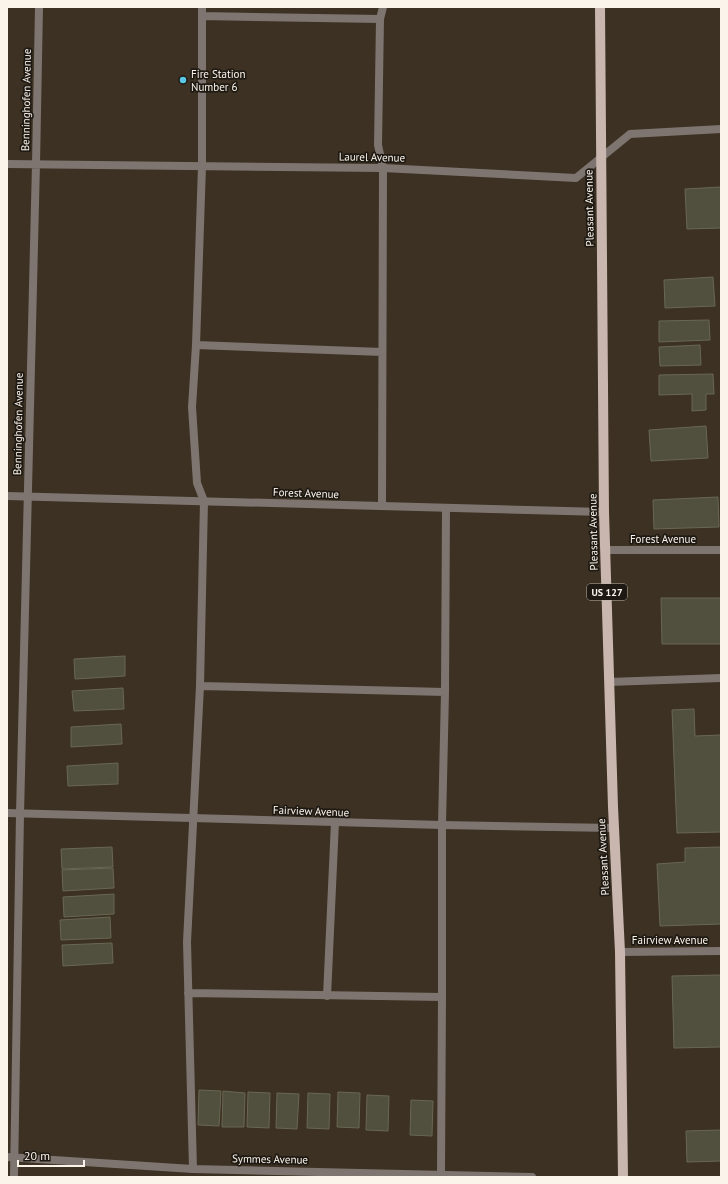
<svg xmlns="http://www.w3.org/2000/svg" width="728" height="1184" viewBox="0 0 728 1184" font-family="'PT Sans',sans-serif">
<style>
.building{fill:#514f3d;stroke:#696754}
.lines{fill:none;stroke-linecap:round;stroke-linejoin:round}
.service{stroke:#7e7571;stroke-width:8}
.minor{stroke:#7e7571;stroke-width:8}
.primary{stroke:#c9b6ae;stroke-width:10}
.poi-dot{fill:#5ac8e6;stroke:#1e1a13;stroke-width:1.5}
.labels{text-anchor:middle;stroke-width:3.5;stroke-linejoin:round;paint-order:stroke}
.shield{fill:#1e1a13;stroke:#b9b3aa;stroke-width:1}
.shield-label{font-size:10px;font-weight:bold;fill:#fbf4eb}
.poi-label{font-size:11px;fill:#fbf4eb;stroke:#1e1a13;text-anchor:start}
.street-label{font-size:11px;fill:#fbf4eb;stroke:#1e1a13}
</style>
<rect width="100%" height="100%" fill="#3c3122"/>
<!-- building -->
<path class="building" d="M 721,187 L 721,228 L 687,229 L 685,189 Z
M 713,277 L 715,306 L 665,308 L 664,280 Z
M 709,320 L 710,340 L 659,342 L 659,321 Z
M 700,345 L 701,365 L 660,366 L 659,347 Z
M 713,374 L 714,394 L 706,394 L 706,410 L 692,411 L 692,394 L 659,395 L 659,375 Z
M 706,426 L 708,458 L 651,461 L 649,430 Z
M 718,497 L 719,527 L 654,529 L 653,500 Z
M 661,598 L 721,598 L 721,644 L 662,644 Z
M 125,656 L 125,676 L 75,679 L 74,659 Z
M 123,688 L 124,709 L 74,711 L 72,691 Z
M 694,709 L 695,736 L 721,735 L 721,832 L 677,833 L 672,710 Z
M 121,724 L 122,744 L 71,747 L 71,727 Z
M 118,763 L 118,784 L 68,786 L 67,766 Z
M 112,847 L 113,867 L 62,869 L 61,849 Z
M 721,847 L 721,924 L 660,926 L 657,864 L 685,862 L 685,848 Z
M 113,868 L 114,888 L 63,891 L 62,870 Z
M 114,894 L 114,914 L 64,917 L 63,897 Z
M 110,917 L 111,938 L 61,940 L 60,920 Z
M 112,943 L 113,963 L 63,966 L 62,945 Z
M 721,975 L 721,1047 L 674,1048 L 672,976 Z
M 199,1090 L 221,1091 L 219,1126 L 198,1125 Z
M 223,1091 L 245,1093 L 244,1127 L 222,1127 Z
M 248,1092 L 270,1093 L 269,1128 L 247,1127 Z
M 338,1092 L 360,1093 L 359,1128 L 337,1127 Z
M 277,1093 L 299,1094 L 297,1129 L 276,1128 Z
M 308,1093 L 330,1094 L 329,1129 L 307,1128 Z
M 367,1095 L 389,1096 L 388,1131 L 366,1130 Z
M 411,1100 L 433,1101 L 432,1136 L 410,1135 Z
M 721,1130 L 721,1161 L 687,1162 L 686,1131 Z"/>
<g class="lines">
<!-- service -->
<path class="service" d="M 202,16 L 380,19
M 196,345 L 382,352
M 382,506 L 383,168 L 378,145 L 380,19 L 383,7
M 609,682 L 721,678
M 200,686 L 445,692
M 188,993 L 442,997
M 327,996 L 335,822
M 193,1169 L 187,942 L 200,686 L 204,501 L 197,483 L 192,407 L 196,345 L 202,166 L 202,7
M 441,1174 L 442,997 L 442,825 L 445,692 L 446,508"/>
<!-- minor -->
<path class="minor" d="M 7,164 L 383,168 L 576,178 L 630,134 L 721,129
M 7,496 L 604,512
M 605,550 L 721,550
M 7,813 L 442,825 L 614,828
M 620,952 L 721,951
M 7,1157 L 193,1169 L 532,1177
M 14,1177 L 20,814 L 36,164 L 39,7"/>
<!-- primary -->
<path class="primary" d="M 600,7 L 604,512 L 613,807 L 620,952 L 623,1177"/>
</g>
<!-- markers -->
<circle class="poi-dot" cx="183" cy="80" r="4"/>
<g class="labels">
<!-- shield labels -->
<rect class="shield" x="587" y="584" width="40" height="16" rx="3"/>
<g class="shield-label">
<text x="607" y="596">US 127</text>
</g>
<!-- poi labels -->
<g class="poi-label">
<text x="191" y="78">Fire Station<tspan x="191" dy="13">Number 6</tspan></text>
</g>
<!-- street labels -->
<g class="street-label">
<text transform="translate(26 100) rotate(-89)" y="4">Benninghofen Avenue</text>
<text transform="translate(372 157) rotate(1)" y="4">Laurel Avenue</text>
<text transform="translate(589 208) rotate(-91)" y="4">Pleasant Avenue</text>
<text transform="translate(18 424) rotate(-89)" y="4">Benninghofen Avenue</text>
<text transform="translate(306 493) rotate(2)" y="4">Forest Avenue</text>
<text transform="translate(593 532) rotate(-91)" y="4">Pleasant Avenue</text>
<text x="663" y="543">Forest Avenue</text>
<text transform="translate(311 811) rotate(2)" y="4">Fairview Avenue</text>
<text transform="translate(603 857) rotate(-93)" y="4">Pleasant Avenue</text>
<text x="670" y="944">Fairview Avenue</text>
<text transform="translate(270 1159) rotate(1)" y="4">Symmes Avenue</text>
</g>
</g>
<!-- border -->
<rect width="728" height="1184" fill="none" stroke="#fbf4eb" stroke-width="16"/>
<!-- scale -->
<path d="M18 1160v6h66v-6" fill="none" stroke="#fbf4eb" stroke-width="2"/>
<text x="24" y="1160" font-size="12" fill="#fbf4eb" stroke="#1e1a13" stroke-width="3" paint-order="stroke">20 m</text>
</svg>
